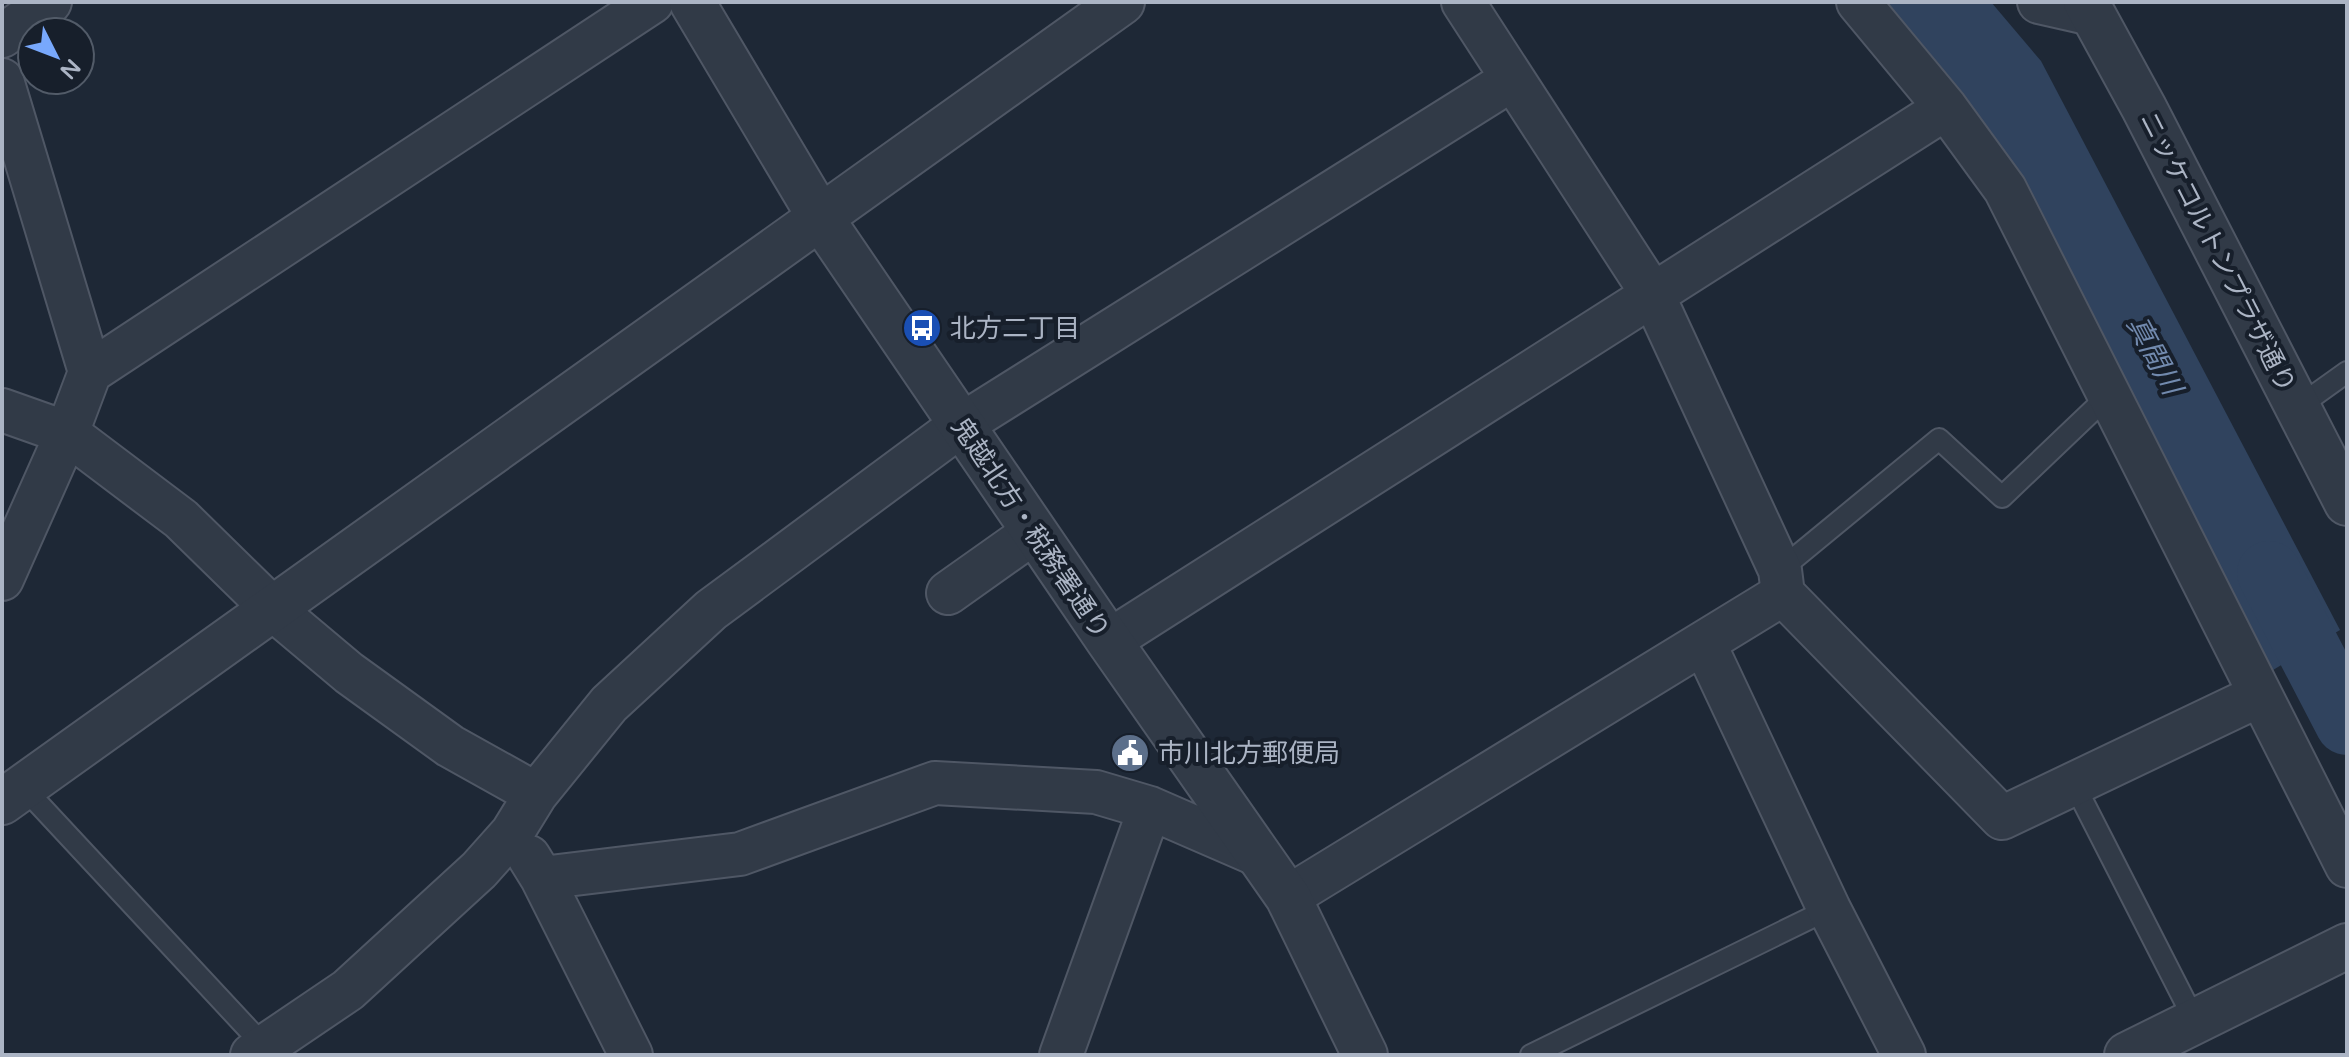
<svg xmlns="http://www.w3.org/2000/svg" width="2349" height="1057" viewBox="0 0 2349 1057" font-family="'Varela Round','Noto Sans JP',sans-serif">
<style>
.water{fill:#30435e}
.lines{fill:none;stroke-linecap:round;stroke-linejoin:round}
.river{stroke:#30435e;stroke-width:64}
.service-casing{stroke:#4f5765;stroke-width:24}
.minor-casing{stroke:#4f5765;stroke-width:46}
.tertiary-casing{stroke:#4f5765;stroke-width:48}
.service{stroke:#313a47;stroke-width:20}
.minor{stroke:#313a47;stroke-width:42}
.tertiary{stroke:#313a47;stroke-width:44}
.labels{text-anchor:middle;stroke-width:8;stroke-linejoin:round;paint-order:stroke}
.street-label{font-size:26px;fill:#abb4c4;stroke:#171f2b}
.poi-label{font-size:26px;fill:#abb4c4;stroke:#171f2b;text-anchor:start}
.water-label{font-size:28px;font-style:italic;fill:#728aae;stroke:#171f2b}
</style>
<rect width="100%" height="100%" fill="#1e2836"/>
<!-- water -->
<path class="water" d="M 1881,2 L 1991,2 L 2041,61 L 2340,630 L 2268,673 Z"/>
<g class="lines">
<!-- river -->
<path class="river" d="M 2269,573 L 2347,723"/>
<defs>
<path id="service" d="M 2298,407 L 2347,372
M 1780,570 L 1939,439 L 2002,497 L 2109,395
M 2074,784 L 2195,1021
M 23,787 L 264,1046
M 1531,1055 L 1829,909"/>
<path id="minor" d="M 1463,2 L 1653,295 L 1780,570 L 1783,594 L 2002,818 L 2260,695
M 1858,2 L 1946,108 L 2005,189 L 2347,866
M 2039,2 L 2092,14
M 2,36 L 50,2
M 2,80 L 90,372 L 67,433 L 2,579
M 90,372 L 652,2
M 2,410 L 67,433 L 181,519 L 274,610 L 349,673 L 450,746 L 536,794
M 948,593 L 1034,532
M 1109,641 L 1946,108
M 1704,643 L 1829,909 L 1904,1055
M 529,857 L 542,878 L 631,1055
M 542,878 L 740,854 L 935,783 L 1096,792 L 1150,808 L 1256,854
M 1288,897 L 1783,594
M 252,1055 L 348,990 L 479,870 L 512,833 L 536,794 L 609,704 L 711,610 L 961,425 L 1511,80
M 1061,1055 L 1150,808"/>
<path id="tertiary" d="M 692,2 L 820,217 L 1109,641 L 1288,897 L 1365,1055
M 2086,2 L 2144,108 L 2347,503
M 2,802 L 1122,2
M 2127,1055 L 2347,946"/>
</defs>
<!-- service casing -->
<use href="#service" class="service-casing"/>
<!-- minor casing -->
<use href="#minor" class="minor-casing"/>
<!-- tertiary casing -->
<use href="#tertiary" class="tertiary-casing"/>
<!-- service -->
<use href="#service" class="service"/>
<!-- minor -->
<use href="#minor" class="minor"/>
<!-- tertiary -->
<use href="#tertiary" class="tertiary"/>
</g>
<!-- icons -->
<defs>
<symbol id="bus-disc" viewBox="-11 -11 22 22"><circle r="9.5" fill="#1a4fb4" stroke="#171f2b"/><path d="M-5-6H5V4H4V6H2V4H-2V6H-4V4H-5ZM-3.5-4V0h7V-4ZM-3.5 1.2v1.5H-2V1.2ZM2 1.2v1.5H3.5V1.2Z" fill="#fff"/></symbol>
<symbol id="civic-disc" viewBox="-11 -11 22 22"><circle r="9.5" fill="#5c6f8a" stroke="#171f2b"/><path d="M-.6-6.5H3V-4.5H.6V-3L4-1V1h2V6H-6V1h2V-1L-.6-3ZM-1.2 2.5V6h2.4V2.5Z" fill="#fff"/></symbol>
</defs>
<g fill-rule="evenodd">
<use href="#bus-disc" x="900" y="306" width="44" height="44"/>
<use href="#civic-disc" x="1108" y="731" width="44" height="44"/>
</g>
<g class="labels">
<!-- street labels -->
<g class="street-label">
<text transform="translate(2218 252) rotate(63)" y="9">ニッケコルトンプラザ通り</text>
<text transform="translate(1031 528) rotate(56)" y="9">鬼越北方・税務署通り</text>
</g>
<!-- poi labels -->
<g class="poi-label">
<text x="950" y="337">北方二丁目</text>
<text x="1158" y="762">市川北方郵便局</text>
</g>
<!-- water labels -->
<g class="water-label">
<text transform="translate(2155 355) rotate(62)" y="10">真間川</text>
</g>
</g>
<!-- border -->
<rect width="2349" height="1057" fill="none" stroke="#abb4c4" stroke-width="8"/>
<!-- north arrow -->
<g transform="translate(56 56) rotate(132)"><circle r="38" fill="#171f2b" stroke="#525b68" stroke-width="2"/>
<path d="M0-6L14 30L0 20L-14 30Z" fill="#78a8fc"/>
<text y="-12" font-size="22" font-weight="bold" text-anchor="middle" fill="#abb4c4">N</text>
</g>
</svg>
